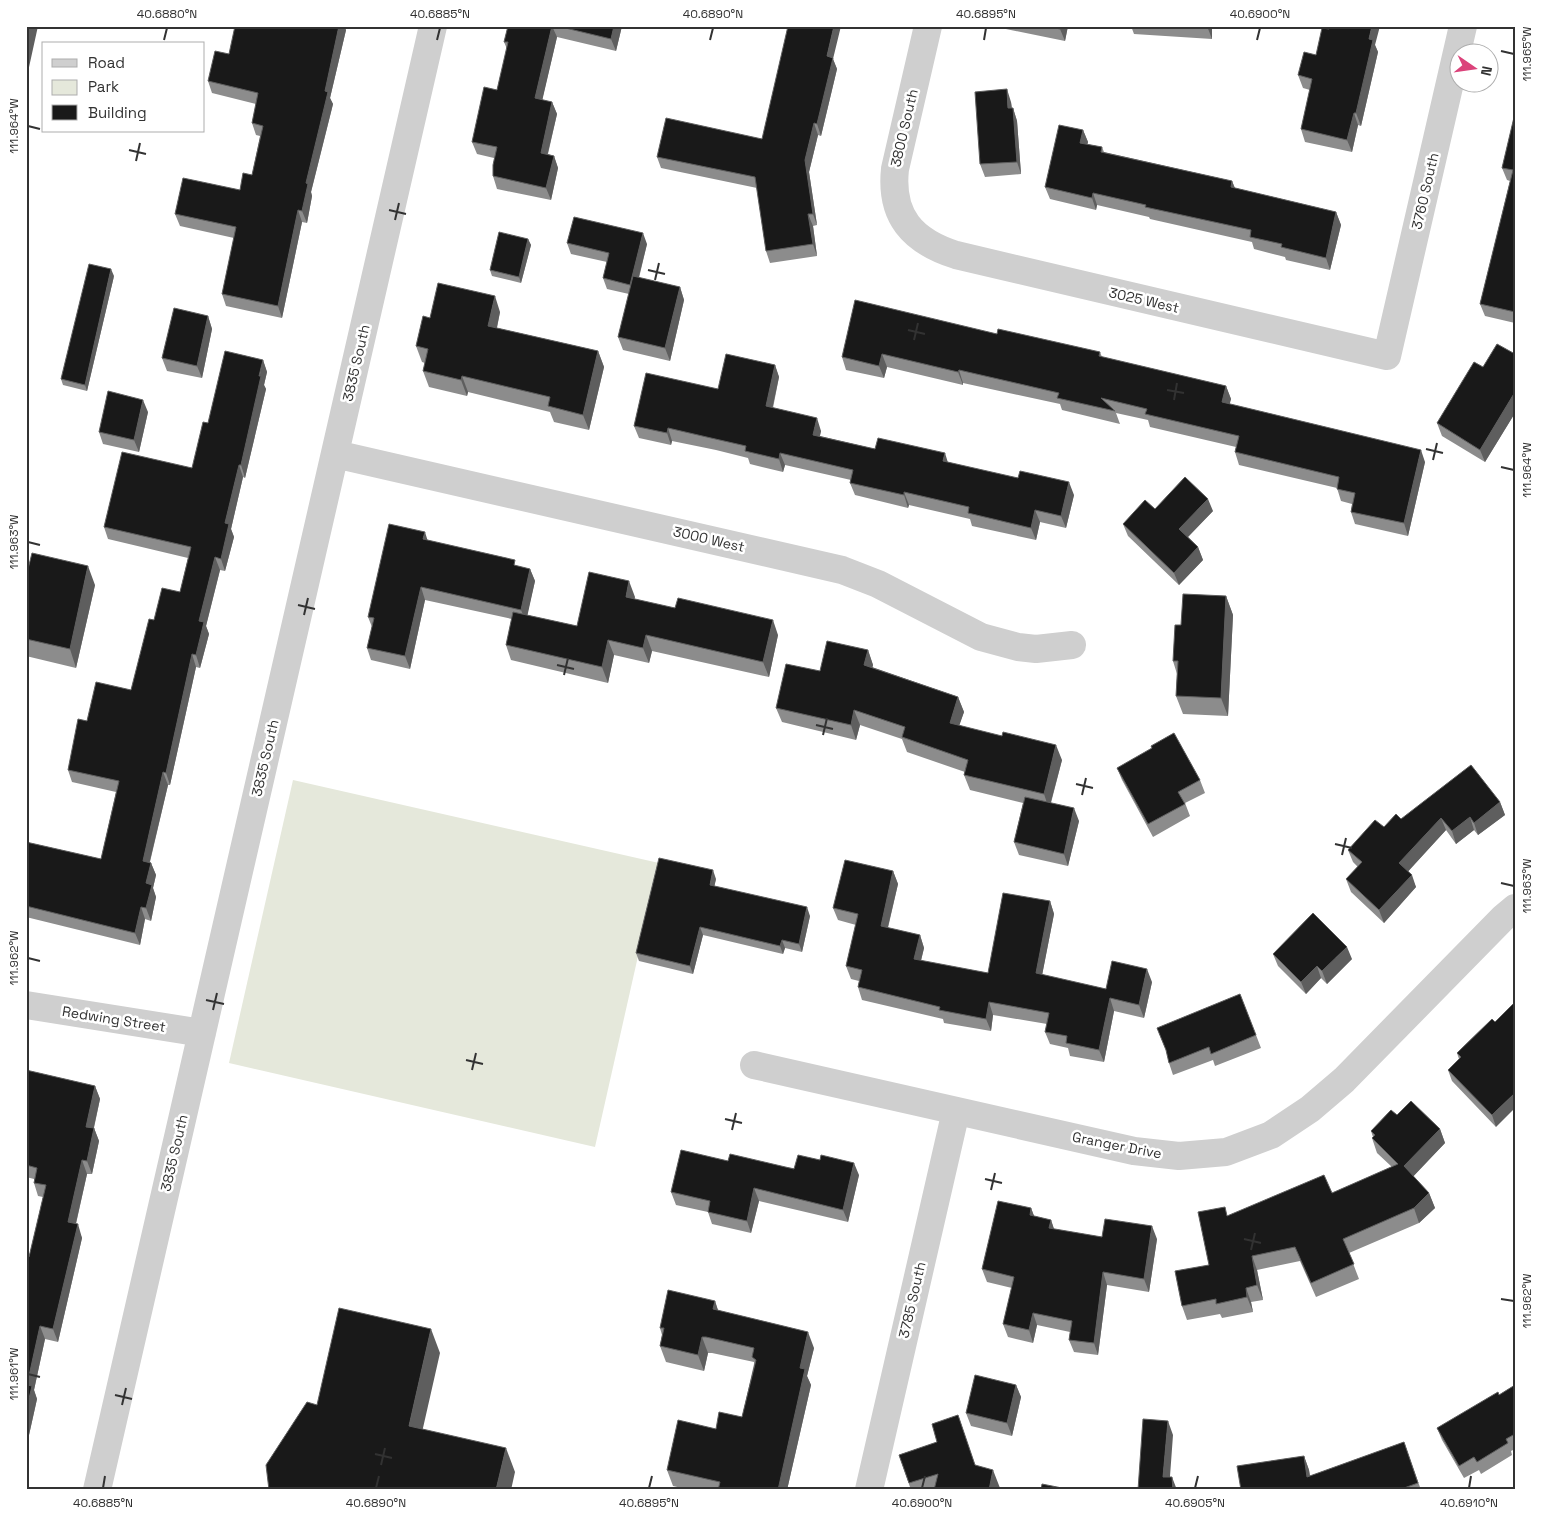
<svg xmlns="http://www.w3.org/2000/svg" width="1541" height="1516" viewBox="0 0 1541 1516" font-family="'Space Grotesk',sans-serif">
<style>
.green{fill:#e5e8db}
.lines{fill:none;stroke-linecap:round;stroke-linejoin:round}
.minor{stroke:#cfcfcf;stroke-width:28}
.wall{fill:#8c8c8c}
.shaded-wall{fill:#5e5e5e}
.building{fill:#191919;stroke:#5e5e5e}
.ticks{fill:none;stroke:#323232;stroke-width:2}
.labels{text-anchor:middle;stroke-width:5;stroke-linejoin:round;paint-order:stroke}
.street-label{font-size:14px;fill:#323232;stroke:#fff}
.neatline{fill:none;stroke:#323232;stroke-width:2}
.ticks-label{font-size:12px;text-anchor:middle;fill:#323232}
</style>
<rect width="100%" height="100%" fill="#fff"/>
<!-- green -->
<path class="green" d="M 293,780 L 659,863 L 595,1147 L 229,1063 Z"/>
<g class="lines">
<!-- minor -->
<path class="minor" d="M 928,26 L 895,169 C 890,216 912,241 956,255 L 1387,356 L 1463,26
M 335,454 L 842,570 L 878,584 L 981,637 L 1018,647 L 1036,649 L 1072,645
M 26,1005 L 202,1033
M 754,1065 L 1134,1151 L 1179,1156 L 1226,1152 L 1271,1135 L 1310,1109 L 1344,1080 L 1503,918 L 1515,908
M 97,1490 L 433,26
M 869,1490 L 956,1111"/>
</g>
<!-- wall -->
<path class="wall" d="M 508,26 L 622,26 L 616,51 L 557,37 L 542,100 L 552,102 L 557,114 L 548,154 L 554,156 L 558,168 L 551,200 L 497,189 L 493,176 L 494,158 L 477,154 L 472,142 L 497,90 L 507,49 L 504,42 Z
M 1001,26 L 1068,26 L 1065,41 L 1001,28 Z
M 1131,26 L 1212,26 L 1212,39 L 1134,34 Z
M 346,30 L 330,98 L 333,104 L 311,192 L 312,196 L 307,223 L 302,222 L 282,318 L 226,306 L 222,294 L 234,238 L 180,226 L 175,214 L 240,190 L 252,175 L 260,136 L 256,135 L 252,123 L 256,104 L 212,93 L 208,81 L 229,54 Z
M 1375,45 L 1378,52 L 1361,126 L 1358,125 L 1352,152 L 1305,142 L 1301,129 L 1310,90 L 1303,88 L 1298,75 L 1316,55 Z
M 833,59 L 837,69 L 821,136 L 818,135 L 809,172 L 817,225 L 813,226 L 817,256 L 770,263 L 766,251 L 757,188 L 661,168 L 657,157 L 762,139 Z
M 1011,102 L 1012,108 L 1013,108 L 1017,121 L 1021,174 L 985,177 L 980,164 Z
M 1515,113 L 1515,323 L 1485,316 L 1480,304 L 1510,181 L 1507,180 L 1502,168 Z
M 1083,130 L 1088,142 L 1087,144 L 1102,147 L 1104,152 L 1232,181 L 1235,188 L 1336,212 L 1341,225 L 1330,270 L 1286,260 L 1285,257 L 1254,249 L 1252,242 L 1150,219 L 1149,217 L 1097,205 L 1096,210 L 1050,199 L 1045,187 Z
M 528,239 L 531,245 L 521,283 L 492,276 L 490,270 Z
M 567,243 L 647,244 L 639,278 L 680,287 L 684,300 L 670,361 L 623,350 L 618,337 L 629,294 L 607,289 L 603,278 L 607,262 L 571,254 Z
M 114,276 L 87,391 L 63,385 L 61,379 Z
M 500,312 L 497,328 L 598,351 L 604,367 L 589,430 L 554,422 L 550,412 L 468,392 L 467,396 L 429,387 L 423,371 L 425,363 L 422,362 L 416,346 L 430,318 Z
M 208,316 L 212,329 L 202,378 L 167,371 L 162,358 Z
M 997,334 L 1100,352 L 1102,357 L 1226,386 L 1231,399 L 1229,404 L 1425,462 L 1408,536 L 1355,524 L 1351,512 L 1352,504 L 1341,501 L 1337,488 L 1239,465 L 1235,452 L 1236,447 L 1150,427 L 1148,420 L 1116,413 L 1120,424 L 1062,410 L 1060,404 L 963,383 L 963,385 L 887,367 L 884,378 L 846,370 L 842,357 Z
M 1515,354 L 1515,413 L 1485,462 L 1442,436 L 1437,423 L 1483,367 Z
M 263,360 L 267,372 L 264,385 L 266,389 L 245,478 L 243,477 L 231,529 L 234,537 L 225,571 L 220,570 L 206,626 L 209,634 L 200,668 L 196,667 L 170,785 L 168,785 L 150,862 L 151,863 L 156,875 L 153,888 L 156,897 L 151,921 L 145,919 L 140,945 L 26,917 L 26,842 L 101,859 L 116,792 L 72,782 L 68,770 L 87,721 L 131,690 L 154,620 L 180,592 L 188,558 L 108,539 L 104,527 L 192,468 L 208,423 Z
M 775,365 L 779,377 L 773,408 L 821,431 L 820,436 L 875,449 L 948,462 L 1074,495 L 1066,528 L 1040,522 L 1036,540 L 972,526 L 970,519 L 909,505 L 908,508 L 855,495 L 850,483 L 851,480 L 785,465 L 783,472 L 750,464 L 748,458 L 716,450 L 672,441 L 671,445 L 639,438 L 634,426 Z
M 148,412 L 139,452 L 103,444 L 99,432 Z
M 1155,509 L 1213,511 L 1188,537 L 1198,547 L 1203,560 L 1179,585 L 1128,536 L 1123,524 Z
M 427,540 L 517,566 L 530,569 L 535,581 L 527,615 L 577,626 L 635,597 L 634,599 L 778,635 L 769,677 L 652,651 L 649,663 L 614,655 L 608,683 L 511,660 L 506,645 L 512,619 L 425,600 L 410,669 L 371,660 L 367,648 L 372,627 L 368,617 Z
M 26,577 L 95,585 L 76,668 L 26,656 Z
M 1226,596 L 1233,615 L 1228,716 L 1183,714 L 1176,696 L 1177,674 L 1173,661 L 1181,625 Z
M 868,650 L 873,665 L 872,667 L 958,697 L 964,712 L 959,725 L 1062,760 L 1051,803 L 1079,821 L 1068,866 L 1019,855 L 1014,842 L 1023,803 L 970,790 L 964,775 L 965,772 L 907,752 L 902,739 L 860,725 L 856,740 L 782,722 L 776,708 L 820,671 Z
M 1117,768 L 1200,780 L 1205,793 L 1185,803 L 1190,816 L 1153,837 L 1122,780 Z
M 1500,802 L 1505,815 L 1478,835 L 1474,830 L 1456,844 L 1446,830 L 1408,871 L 1416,887 L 1384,923 L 1351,892 L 1346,879 L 1358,867 L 1353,862 L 1348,850 L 1384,827 L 1401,819 Z
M 893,871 L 898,884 L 888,928 L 920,935 L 924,948 L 921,961 L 988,973 L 1050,901 L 1054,914 L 1042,975 L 1106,989 L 1152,982 L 1144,1018 L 1114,1011 L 1104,1062 L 1070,1056 L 1068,1048 L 1050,1044 L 1045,1032 L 1047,1024 L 993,1015 L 991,1031 L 944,1023 L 943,1019 L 862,1000 L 858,987 L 859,981 L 851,979 L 846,966 L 856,925 L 838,920 L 833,908 Z
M 716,879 L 714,886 L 810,916 L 802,952 L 785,948 L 783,954 L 703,935 L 693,974 L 639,961 L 636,953 Z
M 1273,954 L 1352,959 L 1327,984 L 1321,978 L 1306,994 L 1278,966 Z
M 1492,1019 L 1496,1127 L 1452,1081 L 1448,1070 L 1459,1059 L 1457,1053 Z
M 1157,1028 L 1256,1035 L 1261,1048 L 1215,1066 L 1213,1060 L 1173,1075 L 1169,1063 L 1167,1052 Z
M 26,1070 L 95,1086 L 100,1099 L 94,1128 L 99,1141 L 92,1174 L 87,1174 L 76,1224 L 82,1238 L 58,1342 L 45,1339 L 34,1390 L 37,1399 L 29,1435 L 26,1435 L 26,1257 L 29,1257 L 43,1197 L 38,1196 L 34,1183 L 34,1179 L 26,1177 Z
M 1397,1115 L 1440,1129 L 1445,1143 L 1413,1176 L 1429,1193 L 1435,1208 L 1419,1223 L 1349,1253 L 1359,1279 L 1316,1297 L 1300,1261 L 1257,1270 L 1263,1300 L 1251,1302 L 1253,1312 L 1222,1318 L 1220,1314 L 1187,1320 L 1182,1306 L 1209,1265 L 1228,1216 L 1332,1193 L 1392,1167 L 1377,1153 L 1372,1138 L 1373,1137 L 1371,1131 Z
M 728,1161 L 859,1175 L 848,1222 L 759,1201 L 751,1233 L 712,1224 L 708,1212 L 676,1205 L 671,1192 Z
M 1031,1208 L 1034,1216 L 1051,1220 L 1054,1229 L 1102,1237 L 1157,1239 L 1149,1292 L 1107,1285 L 1098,1355 L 1074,1352 L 1069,1340 L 1070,1332 L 1037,1325 L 1033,1343 L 1008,1337 L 1003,1324 L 1012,1288 L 987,1282 L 982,1269 Z
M 715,1301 L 718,1310 L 814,1348 L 807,1376 L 811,1385 L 787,1490 L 690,1490 L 673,1486 L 667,1470 L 716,1429 L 742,1417 L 754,1364 L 754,1362 L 712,1353 L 708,1353 L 704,1371 L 666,1362 L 660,1346 L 662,1335 L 660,1328 Z
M 1016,1385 L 1021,1397 L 1012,1436 L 971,1426 L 966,1413 Z
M 1515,1385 L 1515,1449 L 1511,1451 L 1512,1455 L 1481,1474 L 1479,1470 L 1464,1478 L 1442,1440 L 1437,1428 L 1499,1395 Z
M 958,1415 L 975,1465 L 1000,1488 L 1000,1490 L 911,1490 L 899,1455 L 937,1442 Z
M 1404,1442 L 1421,1490 L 1241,1490 L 1304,1456 L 1309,1470 L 1310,1476 Z"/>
<!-- shaded-wall -->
<path class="shaded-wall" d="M 29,26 L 38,26 L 26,81 L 26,41 Z
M 339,26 L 345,26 L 346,30 L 330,98 L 333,104 L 311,192 L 312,196 L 307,223 L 302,211 L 306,183 L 325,91 Z
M 552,26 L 557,37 L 540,110 L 535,98 Z
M 614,26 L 622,26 L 616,51 L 611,39 Z
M 834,26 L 841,26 L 833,59 L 837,69 L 821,136 L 817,124 L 827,56 Z
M 1061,26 L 1068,26 L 1065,41 L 1060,29 Z
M 1207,26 L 1212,26 L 1212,39 Z
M 1372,26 L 1380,26 L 1375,45 L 1378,52 L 1361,126 L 1356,113 L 1369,39 Z
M 1007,89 L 1011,102 L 1013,121 L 1008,108 Z
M 552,102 L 557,114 L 545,165 L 541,153 Z
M 1013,108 L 1017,121 L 1021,174 L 1017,162 Z
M 1354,113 L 1358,125 L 1352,152 L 1347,140 Z
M 814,123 L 818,135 L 809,172 L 817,225 L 813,214 L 805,160 Z
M 1083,130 L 1088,142 L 1085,155 L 1080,143 Z
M 554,156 L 558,168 L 551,200 L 546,188 Z
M 1232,181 L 1237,194 L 1231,187 Z
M 1093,193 L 1097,205 L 1096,210 L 1092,198 Z
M 298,210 L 302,222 L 282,318 L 278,306 Z
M 1336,212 L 1341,225 L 1330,270 L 1326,258 Z
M 808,214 L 813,226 L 817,256 L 813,244 Z
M 643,233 L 647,244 L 634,296 L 630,285 Z
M 528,239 L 531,245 L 521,283 L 519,277 Z
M 111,269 L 114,276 L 87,391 L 85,385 Z
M 680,287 L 684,300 L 670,361 L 665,348 Z
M 495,296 L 500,312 L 494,341 L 488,326 Z
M 208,316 L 212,329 L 202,378 L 197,366 Z
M 598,351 L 604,367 L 589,430 L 583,415 Z
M 882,354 L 887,367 L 884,378 L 879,366 Z
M 263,360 L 267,372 L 264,385 L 266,389 L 245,478 L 241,465 Z
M 775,365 L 779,377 L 770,419 L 766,406 Z
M 959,370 L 963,383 L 963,385 L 958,372 Z
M 462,376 L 468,392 L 467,396 L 461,380 Z
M 1226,386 L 1231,399 L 1227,415 L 1222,402 Z
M 1515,392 L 1515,413 L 1485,462 L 1480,450 Z
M 143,400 L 148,412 L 139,452 L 134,440 Z
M 817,418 L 821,431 L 817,447 L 813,435 Z
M 668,428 L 672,441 L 671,445 L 667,433 Z
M 1421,450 L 1425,462 L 1408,536 L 1404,523 Z
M 780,453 L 785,465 L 783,472 L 779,459 Z
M 945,453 L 949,466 L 943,461 Z
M 239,465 L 243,477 L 231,529 L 234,537 L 225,571 L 221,559 L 225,523 Z
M 1069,482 L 1074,495 L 1066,528 L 1061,516 Z
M 904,492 L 909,505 L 908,508 L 904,495 Z
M 1208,499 L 1213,511 L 1184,541 L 1179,529 Z
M 1035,510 L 1040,522 L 1036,540 L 1031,528 Z
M 425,532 L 429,545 L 423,539 Z
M 1198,547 L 1203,560 L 1179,585 L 1174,573 Z
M 215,557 L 220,570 L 206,626 L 209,634 L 200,668 L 196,655 L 199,621 Z
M 88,566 L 95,585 L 76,668 L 70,649 Z
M 530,569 L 535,581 L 526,622 L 521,610 Z
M 629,581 L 635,597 L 631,612 L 626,597 Z
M 421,587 L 425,600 L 410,669 L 405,656 Z
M 1226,596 L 1233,615 L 1228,716 L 1221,698 Z
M 773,620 L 778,635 L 769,677 L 763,662 Z
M 646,635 L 652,651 L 649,663 L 643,648 Z
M 608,640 L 614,655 L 608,683 L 602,667 Z
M 868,650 L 873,665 L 870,680 L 864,665 Z
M 192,654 L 196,667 L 170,785 L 166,773 Z
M 958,697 L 964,712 L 955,738 L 950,723 Z
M 854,710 L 860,725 L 856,740 L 851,725 Z
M 1056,745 L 1062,760 L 1049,809 L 1044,794 Z
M 163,772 L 168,785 L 147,873 L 143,861 Z
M 1500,802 L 1505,815 L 1478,835 L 1474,823 Z
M 1074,808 L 1079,821 L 1068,866 L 1064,854 Z
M 1470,817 L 1474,830 L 1456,844 L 1452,831 Z
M 1441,818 L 1446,830 L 1404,876 L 1399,863 Z
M 151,863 L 156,875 L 153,888 L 156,897 L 151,921 L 146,908 L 146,883 Z
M 713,870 L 716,879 L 713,893 L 710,885 Z
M 893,871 L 898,884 L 885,939 L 881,926 Z
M 1412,875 L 1416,887 L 1384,923 L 1379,910 Z
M 1050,901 L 1054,914 L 1040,986 L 1036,973 Z
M 141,907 L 145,919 L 140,945 L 135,933 Z
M 807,907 L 810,916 L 802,952 L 799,944 Z
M 700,927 L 703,935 L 693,974 L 690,966 Z
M 920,935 L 924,948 L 918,972 L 914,959 Z
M 782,940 L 785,948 L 783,954 L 780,946 Z
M 1347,947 L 1352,959 L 1327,984 L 1322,971 Z
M 1317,966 L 1321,978 L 1306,994 L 1301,982 Z
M 1147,969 L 1152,982 L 1144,1018 L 1139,1005 Z
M 1110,998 L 1114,1011 L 1104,1062 L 1099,1050 Z
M 989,1002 L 993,1015 L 991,1031 L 986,1019 Z
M 95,1086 L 100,1099 L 91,1140 L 86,1127 Z
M 1515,1093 L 1515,1108 L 1496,1127 L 1492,1115 Z
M 94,1128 L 99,1141 L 92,1174 L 87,1161 Z
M 1440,1129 L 1445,1143 L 1409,1181 L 1404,1166 Z
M 82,1160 L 87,1174 L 73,1236 L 68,1222 Z
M 854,1163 L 859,1175 L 848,1222 L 843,1210 Z
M 754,1188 L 759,1201 L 751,1233 L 747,1221 Z
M 1429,1193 L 1435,1208 L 1419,1223 L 1414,1208 Z
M 1031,1208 L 1036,1221 L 1030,1215 Z
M 1051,1220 L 1055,1232 L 1049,1228 Z
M 78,1224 L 82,1238 L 58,1342 L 53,1329 Z
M 1152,1226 L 1157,1239 L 1149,1292 L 1144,1279 Z
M 1252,1256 L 1257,1270 L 1263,1300 L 1257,1285 Z
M 1103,1272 L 1107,1285 L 1098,1355 L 1094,1343 Z
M 1246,1288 L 1251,1302 L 1253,1312 L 1247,1297 Z
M 715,1301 L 720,1317 L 713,1309 Z
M 1033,1313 L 1037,1325 L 1033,1343 L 1029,1330 Z
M 40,1326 L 45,1339 L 34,1390 L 37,1399 L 29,1435 L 26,1429 L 27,1385 Z
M 431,1329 L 440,1353 L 418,1450 L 409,1426 Z
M 808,1332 L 814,1348 L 807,1376 L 811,1385 L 787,1490 L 778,1490 L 800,1368 Z
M 702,1337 L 708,1353 L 704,1371 L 698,1355 Z
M 1016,1385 L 1021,1397 L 1012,1436 L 1007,1423 Z
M 1168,1421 L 1173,1435 L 1169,1490 L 1163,1477 Z
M 506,1448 L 515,1472 L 511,1490 L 496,1490 Z
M 1304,1456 L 1309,1470 L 1312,1490 L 1307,1477 Z
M 993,1470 L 1000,1488 L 1000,1490 L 989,1490 Z
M 1172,1477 L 1177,1490 L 1173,1490 Z"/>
<!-- building -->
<path class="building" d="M 26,26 L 29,26 L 26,41 Z
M 235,26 L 339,26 L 325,91 L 328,92 L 306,183 L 308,184 L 302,211 L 298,210 L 278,306 L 222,294 L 236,227 L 175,214 L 183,178 L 240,190 L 243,173 L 252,175 L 263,126 L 252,123 L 258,93 L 208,81 L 215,51 L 229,54 Z
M 508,26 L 552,26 L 535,98 L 552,102 L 541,153 L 554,156 L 546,188 L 493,176 L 493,165 L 497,147 L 472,142 L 484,87 L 497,90 L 508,42 L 504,42 Z
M 557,26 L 614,26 L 611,39 Z
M 788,26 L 834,26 L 827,56 L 833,58 L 817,124 L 814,123 L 805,160 L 813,214 L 808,214 L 813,244 L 766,251 L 755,177 L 657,157 L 666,118 L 762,139 Z
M 1047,26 L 1061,26 L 1060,29 Z
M 1329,26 L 1372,26 L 1369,39 L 1373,40 L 1356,113 L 1354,113 L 1347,140 L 1301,129 L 1312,79 L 1298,75 L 1304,52 L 1316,55 L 1322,28 L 1329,29 Z
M 1007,89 L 1008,108 L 1013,108 L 1017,162 L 980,164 L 975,92 Z
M 1515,113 L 1515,312 L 1480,304 L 1513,170 L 1502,168 Z
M 1059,125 L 1083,130 L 1080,143 L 1102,147 L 1101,152 L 1232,181 L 1231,187 L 1336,212 L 1326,258 L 1281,247 L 1282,244 L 1250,237 L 1251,230 L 1145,207 L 1146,205 L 1093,193 L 1092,198 L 1045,187 Z
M 574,217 L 643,233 L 630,285 L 603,278 L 609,253 L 567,243 Z
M 499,232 L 528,239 L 519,277 L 490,270 Z
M 89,264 L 111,269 L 85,385 L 61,379 Z
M 633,276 L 680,287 L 665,348 L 618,337 Z
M 438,283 L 495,296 L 488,326 L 598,351 L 583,415 L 548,406 L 550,397 L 462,376 L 461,380 L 423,371 L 428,349 L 416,346 L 423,316 L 430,318 Z
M 855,300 L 997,334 L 998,329 L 1100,352 L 1099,356 L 1226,386 L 1222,402 L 1421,450 L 1404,523 L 1351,512 L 1355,493 L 1337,489 L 1339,477 L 1235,452 L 1239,436 L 1145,414 L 1147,409 L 1101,398 L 1115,411 L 1057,398 L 1059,393 L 959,370 L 958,372 L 882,354 L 879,366 L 842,357 Z
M 174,308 L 208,316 L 197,366 L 162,358 Z
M 1497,344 L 1515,354 L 1515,392 L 1480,450 L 1437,423 L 1474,362 L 1483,367 Z
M 225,351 L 263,360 L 259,376 L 261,376 L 241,465 L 239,465 L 225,523 L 229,524 L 221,559 L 215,557 L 199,621 L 204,622 L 196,655 L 192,654 L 166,773 L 163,772 L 143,861 L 151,863 L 146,883 L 152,885 L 146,908 L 141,907 L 135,933 L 26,906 L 26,842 L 101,859 L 119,781 L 68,770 L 78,719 L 87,721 L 96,682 L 131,690 L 149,619 L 154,620 L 162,588 L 180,592 L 191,547 L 104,527 L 122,452 L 192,468 L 203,422 L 208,423 Z
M 726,354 L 775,365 L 766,406 L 817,418 L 813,435 L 875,449 L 878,438 L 945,453 L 943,461 L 1018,478 L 1020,471 L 1069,482 L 1061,516 L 1035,510 L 1031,528 L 968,513 L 969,507 L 904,492 L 904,495 L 850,483 L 853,470 L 780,453 L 779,459 L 745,451 L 746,446 L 711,438 L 668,428 L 667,433 L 634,426 L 646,373 L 718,389 Z
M 108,391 L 143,400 L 134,440 L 99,432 Z
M 1185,477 L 1208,499 L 1179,529 L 1198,547 L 1174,573 L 1123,524 L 1145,500 L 1155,509 Z
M 389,524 L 425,532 L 423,539 L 515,560 L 514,565 L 530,569 L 521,610 L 421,587 L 405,656 L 367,648 L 374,618 L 368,617 Z
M 32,553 L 88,566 L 70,649 L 26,639 L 26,577 Z
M 589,572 L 629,581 L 626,597 L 675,608 L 678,598 L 773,620 L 763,662 L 646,635 L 643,648 L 608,640 L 602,667 L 506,645 L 513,612 L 577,626 Z
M 1183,594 L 1226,596 L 1221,698 L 1176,696 L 1178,661 L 1173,661 L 1175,625 L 1181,625 Z
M 827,641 L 868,650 L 864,665 L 958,697 L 950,723 L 1002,736 L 1003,732 L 1056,745 L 1044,794 L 964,775 L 968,760 L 902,737 L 905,727 L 854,710 L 851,725 L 776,708 L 786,664 L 820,671 Z
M 1174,733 L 1200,780 L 1178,792 L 1185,804 L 1148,824 L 1117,768 L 1152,748 L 1151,746 Z
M 1471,765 L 1500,802 L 1474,823 L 1470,817 L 1452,831 L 1441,818 L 1399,863 L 1412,875 L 1379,910 L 1346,879 L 1362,862 L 1348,850 L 1375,820 L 1384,827 L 1396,814 L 1401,819 Z
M 1025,797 L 1074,808 L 1064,854 L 1014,842 Z
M 659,858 L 713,870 L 710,885 L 807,907 L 799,944 L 782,940 L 780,946 L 700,927 L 690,966 L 636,953 Z
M 845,860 L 893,871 L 881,926 L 920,935 L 914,959 L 988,973 L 1003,893 L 1050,901 L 1036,973 L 1106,989 L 1112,961 L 1147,969 L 1139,1005 L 1110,998 L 1099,1050 L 1066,1043 L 1067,1036 L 1045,1032 L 1049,1013 L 989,1002 L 986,1019 L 939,1010 L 940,1007 L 858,987 L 862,970 L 846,966 L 858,914 L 833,908 Z
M 1313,913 L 1347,947 L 1322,971 L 1317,966 L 1301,982 L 1273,954 Z
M 1240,994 L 1256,1035 L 1211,1054 L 1209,1047 L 1169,1063 L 1166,1050 L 1157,1028 Z
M 1515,1002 L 1515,1093 L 1492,1115 L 1448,1070 L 1461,1057 L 1457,1053 L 1492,1019 L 1495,1022 Z
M 26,1070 L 95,1086 L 86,1127 L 94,1128 L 87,1161 L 82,1160 L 68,1222 L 78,1224 L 53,1329 L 40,1326 L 27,1385 L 32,1386 L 26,1411 L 26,1257 L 29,1257 L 46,1185 L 34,1183 L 37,1168 L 26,1165 Z
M 1411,1101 L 1440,1129 L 1404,1166 L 1429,1193 L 1414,1208 L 1343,1239 L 1354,1264 L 1311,1283 L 1295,1247 L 1252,1256 L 1257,1285 L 1246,1288 L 1247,1297 L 1216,1304 L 1216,1299 L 1182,1306 L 1175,1271 L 1209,1265 L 1198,1212 L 1225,1207 L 1227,1216 L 1324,1175 L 1332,1193 L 1398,1164 L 1372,1138 L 1375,1135 L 1371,1131 L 1391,1110 L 1397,1115 Z
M 681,1150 L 728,1161 L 730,1154 L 794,1169 L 798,1155 L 820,1160 L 821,1155 L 854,1163 L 843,1210 L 754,1188 L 747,1221 L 708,1212 L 710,1201 L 671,1192 Z
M 998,1201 L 1031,1208 L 1030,1215 L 1051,1220 L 1049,1228 L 1102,1237 L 1105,1219 L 1152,1226 L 1144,1279 L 1103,1272 L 1094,1343 L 1069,1340 L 1072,1321 L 1033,1313 L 1029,1330 L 1003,1324 L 1014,1277 L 982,1269 Z
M 668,1290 L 715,1301 L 713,1309 L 808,1332 L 800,1368 L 805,1369 L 778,1490 L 718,1490 L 720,1482 L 667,1470 L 678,1420 L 716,1429 L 719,1412 L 742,1417 L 756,1360 L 752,1357 L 754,1348 L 706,1337 L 702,1337 L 698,1355 L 660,1346 L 664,1328 L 660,1328 Z
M 339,1308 L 431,1329 L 409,1426 L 506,1448 L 496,1490 L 269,1490 L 266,1465 L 307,1402 L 317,1405 Z
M 975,1375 L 1016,1385 L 1007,1423 L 966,1413 Z
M 1515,1385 L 1515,1434 L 1506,1439 L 1508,1443 L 1477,1462 L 1474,1457 L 1459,1466 L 1437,1428 L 1498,1392 L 1499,1395 Z
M 958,1415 L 975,1465 L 993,1470 L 989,1490 L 934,1490 L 938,1474 L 909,1483 L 899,1455 L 937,1442 L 932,1424 Z
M 1143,1419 L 1168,1421 L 1163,1477 L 1172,1477 L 1173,1490 L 1138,1490 Z
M 1404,1442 L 1418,1483 L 1404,1488 L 1404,1490 L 1241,1490 L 1237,1466 L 1304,1456 L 1307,1477 Z
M 1042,1484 L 1072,1490 L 1041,1490 Z"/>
<!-- ticks -->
<path class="ticks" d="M 164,40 L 167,28M 437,40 L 440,28M 710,40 L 713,28M 984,40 L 986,28M 1257,40 L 1260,28M 1501,51 L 1514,54M 28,126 L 40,129M 129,150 L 146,154M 136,161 L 140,143M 389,210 L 406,214M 395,220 L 399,203M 648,270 L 665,274M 655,280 L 659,263M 908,330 L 925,334M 914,340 L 918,323M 1167,390 L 1184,393M 1174,400 L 1177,383M 1426,449 L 1443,453M 1433,460 L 1437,443M 1501,467 L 1514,470M 28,542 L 40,545M 298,605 L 315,609M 304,615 L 308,598M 557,665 L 574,669M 564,675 L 568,658M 816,725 L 833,729M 823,735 L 827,718M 1076,784 L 1093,788M 1082,795 L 1086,778M 1335,844 L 1352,848M 1342,855 L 1346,838M 1501,883 L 1514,886M 28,958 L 40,961M 206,1000 L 224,1004M 213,1010 L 217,993M 466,1060 L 483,1064M 472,1070 L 476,1053M 725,1119 L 742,1123M 732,1130 L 736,1113M 985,1179 L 1002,1183M 991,1190 L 995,1173M 1244,1239 L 1261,1243M 1251,1250 L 1255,1233M 1501,1299 L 1514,1301M 28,1374 L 40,1377M 115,1395 L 132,1399M 122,1405 L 126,1388M 375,1454 L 392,1458M 381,1465 L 385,1448M 103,1488 L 105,1476M 376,1488 L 379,1476M 649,1488 L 652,1476M 922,1488 L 925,1476M 1195,1488 L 1198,1476M 1469,1488 L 1471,1476"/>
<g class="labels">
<!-- street labels -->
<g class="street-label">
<text transform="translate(904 128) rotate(-77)" y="5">3800 South</text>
<text transform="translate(1425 191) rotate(-77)" y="5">3760 South</text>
<text transform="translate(1144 300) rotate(13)" y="5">3025 West</text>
<text transform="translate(356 363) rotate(-77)" y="5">3835 South</text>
<text transform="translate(709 539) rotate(13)" y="5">3000 West</text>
<text transform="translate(265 758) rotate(-77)" y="5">3835 South</text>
<text transform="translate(114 1019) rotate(9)" y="5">Redwing Street</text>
<text transform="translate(1117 1145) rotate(11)" y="5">Granger Drive</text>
<text transform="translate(174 1153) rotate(-77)" y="5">3835 South</text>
<text transform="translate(912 1300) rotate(-77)" y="5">3785 South</text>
</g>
</g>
<!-- border -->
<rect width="1541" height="1516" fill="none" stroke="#ffffff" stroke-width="55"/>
<!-- legend -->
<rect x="42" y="42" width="162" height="90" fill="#ffffff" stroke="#adadad"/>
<rect x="52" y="59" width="25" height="8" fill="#cfcfcf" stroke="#adadad"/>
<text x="88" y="68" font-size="15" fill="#323232">Road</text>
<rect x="52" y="80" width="25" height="15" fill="#e5e8db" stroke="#adadad"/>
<text x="88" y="92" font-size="15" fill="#323232">Park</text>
<rect x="52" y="105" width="25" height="15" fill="#191919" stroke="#adadad"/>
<text x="88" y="118" font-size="15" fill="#323232">Building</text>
<!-- north arrow -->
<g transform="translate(1474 68) rotate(103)"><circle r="24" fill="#ffffff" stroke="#adadad"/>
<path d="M0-4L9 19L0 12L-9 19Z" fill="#db427a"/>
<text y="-8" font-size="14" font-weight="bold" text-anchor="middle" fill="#323232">N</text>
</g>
<rect x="28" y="28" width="1486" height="1460" class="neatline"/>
<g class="ticks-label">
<text x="167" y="18">40.6880°N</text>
<text x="440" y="18">40.6885°N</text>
<text x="713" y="18">40.6890°N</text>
<text x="986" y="18">40.6895°N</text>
<text x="1260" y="18">40.6900°N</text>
<text transform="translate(1527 54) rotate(-90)" y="4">111.965°W</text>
<text transform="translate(14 126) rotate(-90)" y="4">111.964°W</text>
<text transform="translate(1527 470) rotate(-90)" y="4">111.964°W</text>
<text transform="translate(14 542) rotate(-90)" y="4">111.963°W</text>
<text transform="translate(1527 886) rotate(-90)" y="4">111.963°W</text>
<text transform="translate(14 958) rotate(-90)" y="4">111.962°W</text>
<text transform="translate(1527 1301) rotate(-90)" y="4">111.962°W</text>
<text transform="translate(14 1374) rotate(-90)" y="4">111.961°W</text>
<text x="103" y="1507">40.6885°N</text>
<text x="376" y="1507">40.6890°N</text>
<text x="649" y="1507">40.6895°N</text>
<text x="922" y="1507">40.6900°N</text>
<text x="1195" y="1507">40.6905°N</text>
<text x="1469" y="1507">40.6910°N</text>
</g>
</svg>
